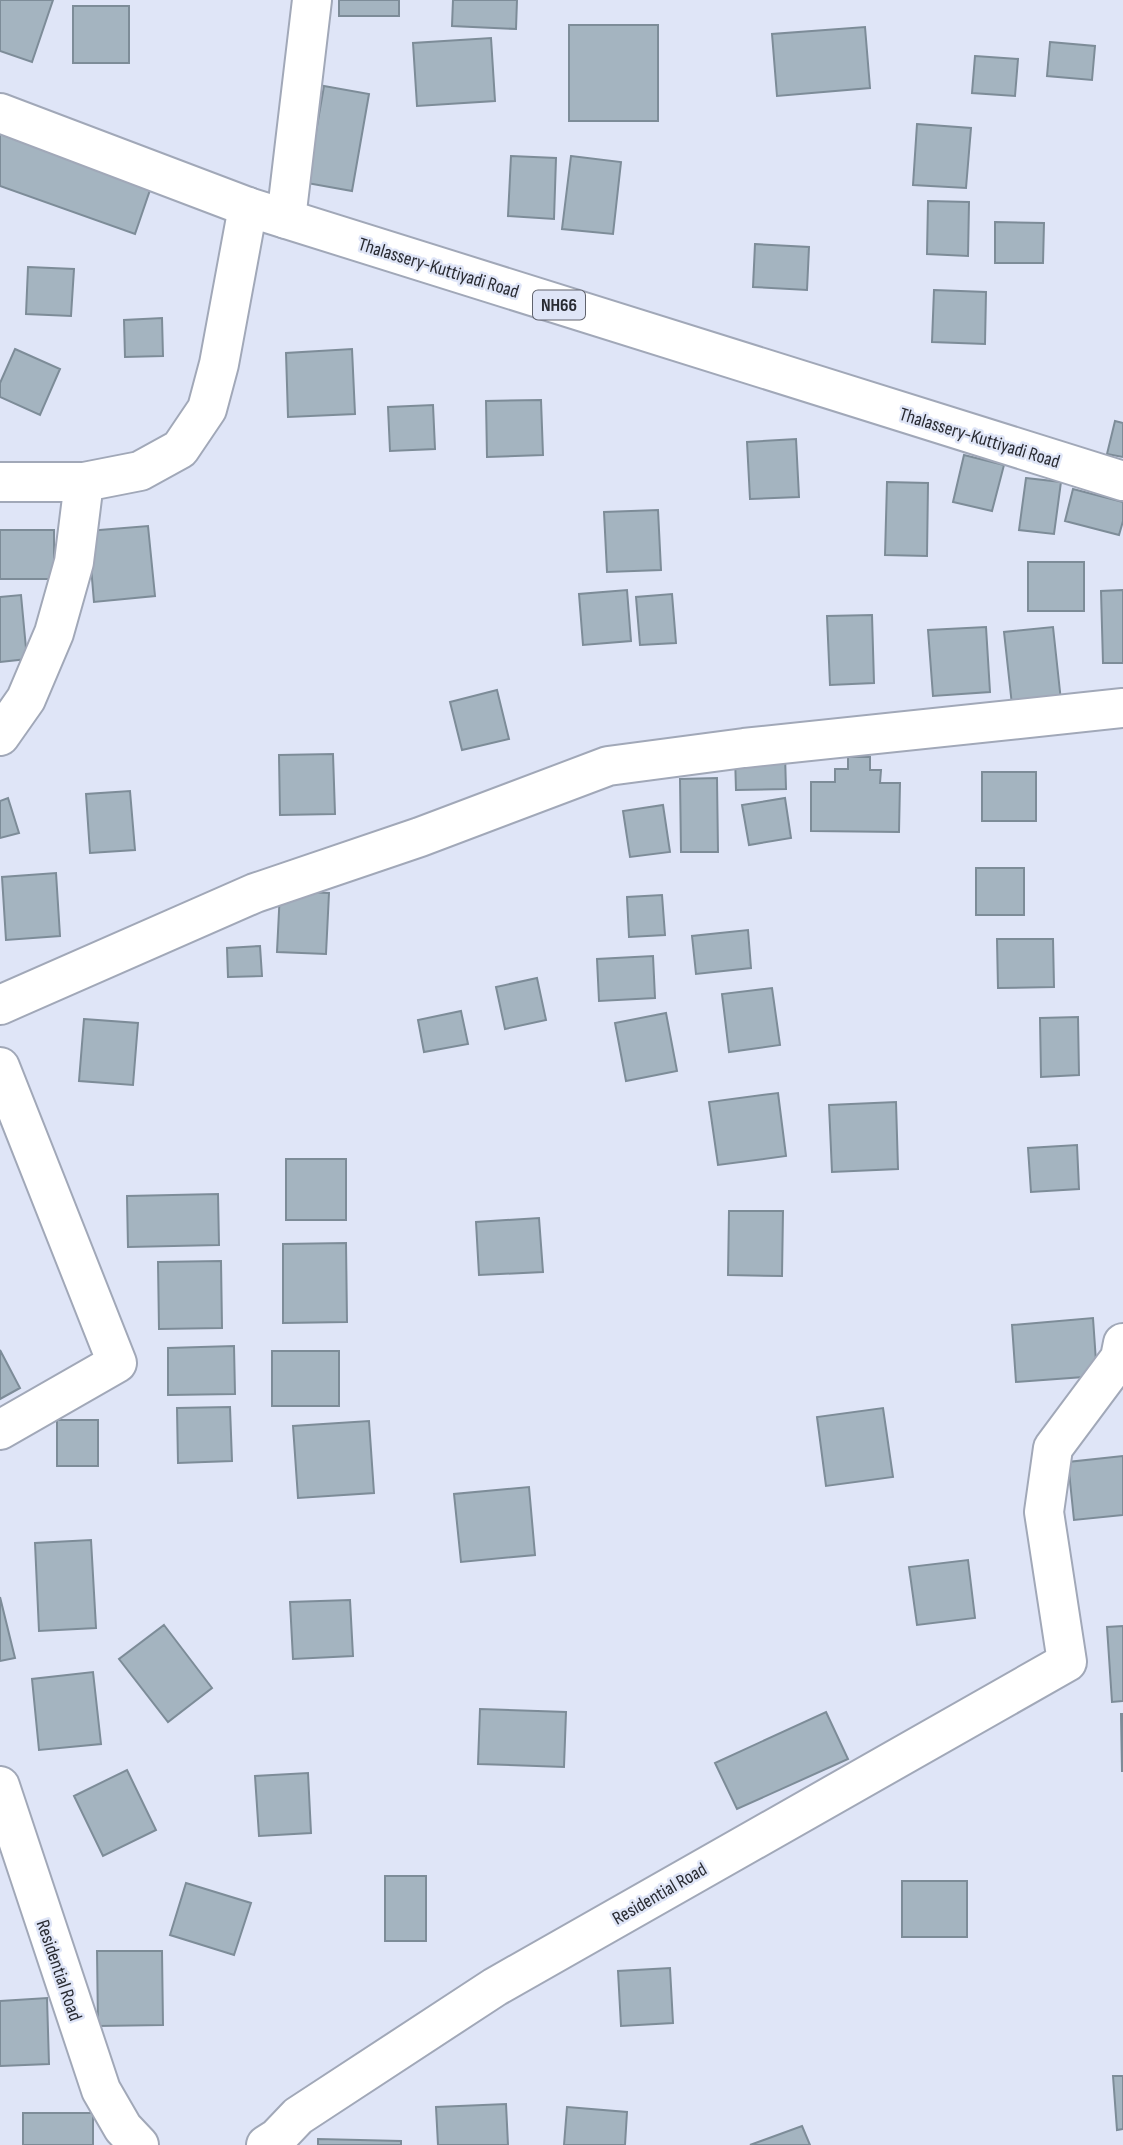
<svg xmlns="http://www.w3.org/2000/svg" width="1123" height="2145" viewBox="0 0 1123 2145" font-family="'Sofia Sans Condensed',sans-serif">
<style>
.building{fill:#a4b4c0;stroke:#7d8c98;stroke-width:2}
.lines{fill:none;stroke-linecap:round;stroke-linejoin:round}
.minor-casing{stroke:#a1a8b8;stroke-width:42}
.major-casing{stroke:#a1a8b8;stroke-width:42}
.minor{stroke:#fff;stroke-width:38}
.major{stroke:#fff;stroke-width:38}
.labels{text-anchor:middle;stroke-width:5;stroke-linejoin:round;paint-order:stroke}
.shield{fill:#dfe5f7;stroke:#60636d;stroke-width:2}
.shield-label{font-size:18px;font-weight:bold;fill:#292b32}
.street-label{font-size:19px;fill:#292b32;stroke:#dfe5f7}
</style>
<rect width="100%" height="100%" fill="#dfe5f7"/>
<!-- building -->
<path class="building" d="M 0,0 L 53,0 L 32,62 L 0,51 Z
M 339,0 L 399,0 L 399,16 L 339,16 Z
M 453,0 L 517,0 L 516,29 L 452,26 Z
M 73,6 L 129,6 L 129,63 L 73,63 Z
M 569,25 L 658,25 L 658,121 L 569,121 Z
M 865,27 L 870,88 L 777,96 L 772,34 Z
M 491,38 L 495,101 L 417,106 L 413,43 Z
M 1050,42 L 1095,46 L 1092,80 L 1047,76 Z
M 975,56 L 1018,59 L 1015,96 L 972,93 Z
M 324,86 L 369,94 L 352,191 L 307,183 Z
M 917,124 L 971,128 L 966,188 L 913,185 Z
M 0,134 L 151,187 L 135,234 L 0,186 Z
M 511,156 L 556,158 L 554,219 L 508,216 Z
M 571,156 L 621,162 L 613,234 L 562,229 Z
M 928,201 L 969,202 L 968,256 L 927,254 Z
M 995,222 L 1044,223 L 1043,263 L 995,263 Z
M 755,244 L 809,247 L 807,290 L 753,287 Z
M 28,267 L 74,269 L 71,316 L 26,314 Z
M 934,290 L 986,292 L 985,344 L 932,342 Z
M 162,318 L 163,356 L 125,357 L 124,320 Z
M 15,349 L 60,369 L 40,415 L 0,397 L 0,383 Z
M 352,349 L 355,414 L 288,417 L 286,353 Z
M 541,400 L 543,455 L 487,457 L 486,401 Z
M 433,405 L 435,449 L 390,451 L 388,407 Z
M 1115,421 L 1123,423 L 1123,457 L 1107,454 Z
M 796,439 L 799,497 L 750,499 L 747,442 Z
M 964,455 L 1004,465 L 992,511 L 953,502 Z
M 1026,478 L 1061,482 L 1054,534 L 1019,530 Z
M 887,482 L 928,483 L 927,556 L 885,555 Z
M 1073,489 L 1123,502 L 1123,521 L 1119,535 L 1065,521 Z
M 658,510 L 661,570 L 607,572 L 604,512 Z
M 148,526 L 155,596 L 94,602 L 88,531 Z
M 0,530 L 54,530 L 54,579 L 0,579 Z
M 1028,562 L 1084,562 L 1084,611 L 1028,611 Z
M 627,590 L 631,641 L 583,645 L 579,594 Z
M 1123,590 L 1123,663 L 1103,663 L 1101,591 Z
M 672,594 L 676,643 L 640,645 L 636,597 Z
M 21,595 L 27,659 L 0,662 L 0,597 Z
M 872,615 L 874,683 L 830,685 L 827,616 Z
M 986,627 L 990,692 L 933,696 L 928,630 Z
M 1053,627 L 1061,701 L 1012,705 L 1004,632 Z
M 497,690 L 509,739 L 462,750 L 450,702 Z
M 333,754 L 335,814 L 280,815 L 279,755 Z
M 785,754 L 786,789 L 736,790 L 735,756 Z
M 848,757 L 870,757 L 870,770 L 881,770 L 880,783 L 900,783 L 899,832 L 811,831 L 811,782 L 835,782 L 835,769 L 848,769 Z
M 982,772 L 1036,772 L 1036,821 L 982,821 Z
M 717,778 L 718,852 L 681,852 L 680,779 Z
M 130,791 L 135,850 L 90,853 L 86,794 Z
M 8,798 L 19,833 L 0,838 L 0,801 Z
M 785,798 L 791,838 L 749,845 L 742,805 Z
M 663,805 L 670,852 L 630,857 L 623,811 Z
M 976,868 L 1024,868 L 1024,915 L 976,915 Z
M 56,873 L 60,936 L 6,940 L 2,877 Z
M 280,891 L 329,893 L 326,954 L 277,952 Z
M 662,895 L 665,935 L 629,937 L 627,897 Z
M 748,930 L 751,968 L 696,974 L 692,936 Z
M 997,939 L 1053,939 L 1054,987 L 998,988 Z
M 260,946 L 262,976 L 228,977 L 227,948 Z
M 653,956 L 655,998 L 599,1001 L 597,959 Z
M 537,978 L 546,1020 L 505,1029 L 496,987 Z
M 772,988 L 780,1045 L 729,1052 L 722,994 Z
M 461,1011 L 468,1044 L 424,1052 L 418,1020 Z
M 666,1013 L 677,1071 L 626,1081 L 615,1023 Z
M 1078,1017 L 1079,1075 L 1041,1077 L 1040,1018 Z
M 84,1019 L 138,1023 L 133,1085 L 79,1081 Z
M 778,1093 L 786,1156 L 718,1165 L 709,1102 Z
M 896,1102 L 898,1169 L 832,1172 L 829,1105 Z
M 1077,1145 L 1079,1189 L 1031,1192 L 1028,1148 Z
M 286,1159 L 346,1159 L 346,1220 L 286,1220 Z
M 218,1194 L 219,1245 L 128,1247 L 127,1196 Z
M 729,1211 L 783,1211 L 782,1276 L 728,1275 Z
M 539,1218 L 543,1272 L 479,1275 L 476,1222 Z
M 346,1243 L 347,1322 L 283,1323 L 283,1244 Z
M 221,1261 L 222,1328 L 159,1329 L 158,1262 Z
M 1093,1318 L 1097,1376 L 1016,1382 L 1012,1325 Z
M 234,1346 L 235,1394 L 168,1395 L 168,1348 Z
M 0,1350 L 20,1388 L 0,1399 Z
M 272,1351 L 339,1351 L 339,1406 L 272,1406 Z
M 230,1407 L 232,1461 L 178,1463 L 177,1408 Z
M 883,1408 L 893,1477 L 826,1486 L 817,1417 Z
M 57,1420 L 98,1420 L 98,1466 L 57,1466 Z
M 369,1421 L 374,1493 L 298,1498 L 293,1426 Z
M 1123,1456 L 1123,1515 L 1074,1520 L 1068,1462 Z
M 529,1487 L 535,1555 L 461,1562 L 454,1494 Z
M 91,1540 L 96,1628 L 39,1631 L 35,1543 Z
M 968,1560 L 975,1618 L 917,1625 L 909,1567 Z
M 0,1597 L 15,1658 L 0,1661 Z
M 350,1600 L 353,1656 L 293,1659 L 290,1602 Z
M 164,1625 L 212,1688 L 168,1722 L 119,1659 Z
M 1123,1626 L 1123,1701 L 1112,1702 L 1107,1627 Z
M 93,1672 L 101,1744 L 39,1750 L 32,1679 Z
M 480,1709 L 566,1712 L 564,1767 L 478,1764 Z
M 826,1712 L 848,1759 L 737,1809 L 715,1763 Z
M 1121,1714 L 1123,1714 L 1123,1771 L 1122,1771 Z
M 127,1770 L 156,1830 L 103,1856 L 74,1796 Z
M 308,1773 L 311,1833 L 259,1836 L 255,1776 Z
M 385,1876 L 426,1876 L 426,1941 L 385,1941 Z
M 902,1881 L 967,1881 L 967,1937 L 902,1937 Z
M 186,1883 L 251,1903 L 234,1955 L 170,1935 Z
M 97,1951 L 162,1951 L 163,2025 L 98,2026 Z
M 670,1968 L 673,2023 L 621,2026 L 618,1971 Z
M 47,1998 L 49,2064 L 0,2066 L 0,2001 Z
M 1113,2076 L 1123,2076 L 1123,2129 L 1117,2130 Z
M 506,2104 L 508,2145 L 438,2145 L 436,2107 Z
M 567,2107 L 627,2112 L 625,2145 L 564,2145 Z
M 23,2113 L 93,2113 L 93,2145 L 23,2145 Z
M 802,2126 L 810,2145 L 750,2145 Z
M 318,2139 L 401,2141 L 401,2145 L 318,2145 Z"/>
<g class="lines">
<defs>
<path id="minor" d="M 286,219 L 312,0
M 0,482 L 84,482 L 140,471 L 180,449 L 207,409 L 219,364 L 248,207
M 0,736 L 26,699 L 54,633 L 74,562 L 84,482
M 0,1005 L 255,893 L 420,837 L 608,766 L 744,748 L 1123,708
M 0,1067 L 117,1363 L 0,1430
M 0,1786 L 101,2090 L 123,2128 L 139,2145
M 266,2145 L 277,2138 L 298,2116 L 495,1987 L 1067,1662 L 1044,1512 L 1053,1448 L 1120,1358 L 1123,1343"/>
<path id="major" d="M 0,113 L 248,207 L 1123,481"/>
</defs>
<!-- minor casing -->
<use href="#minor" class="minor-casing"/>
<!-- major casing -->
<use href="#major" class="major-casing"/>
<!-- minor -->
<use href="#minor" class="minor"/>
<!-- major -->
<use href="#major" class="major"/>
</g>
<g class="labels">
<!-- shield labels -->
<rect class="shield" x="533" y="290.5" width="52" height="29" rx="5"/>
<g class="shield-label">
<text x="559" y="311">NH66</text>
</g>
<!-- street labels -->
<g class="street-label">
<text transform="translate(439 267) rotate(17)" y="7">Thalassery-Kuttiyadi Road</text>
<text transform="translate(980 437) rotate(17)" y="7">Thalassery-Kuttiyadi Road</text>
<text transform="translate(659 1893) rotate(-30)" y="7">Residential Road</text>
<text transform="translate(60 1970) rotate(71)" y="7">Residential Road</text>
</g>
</g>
</svg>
